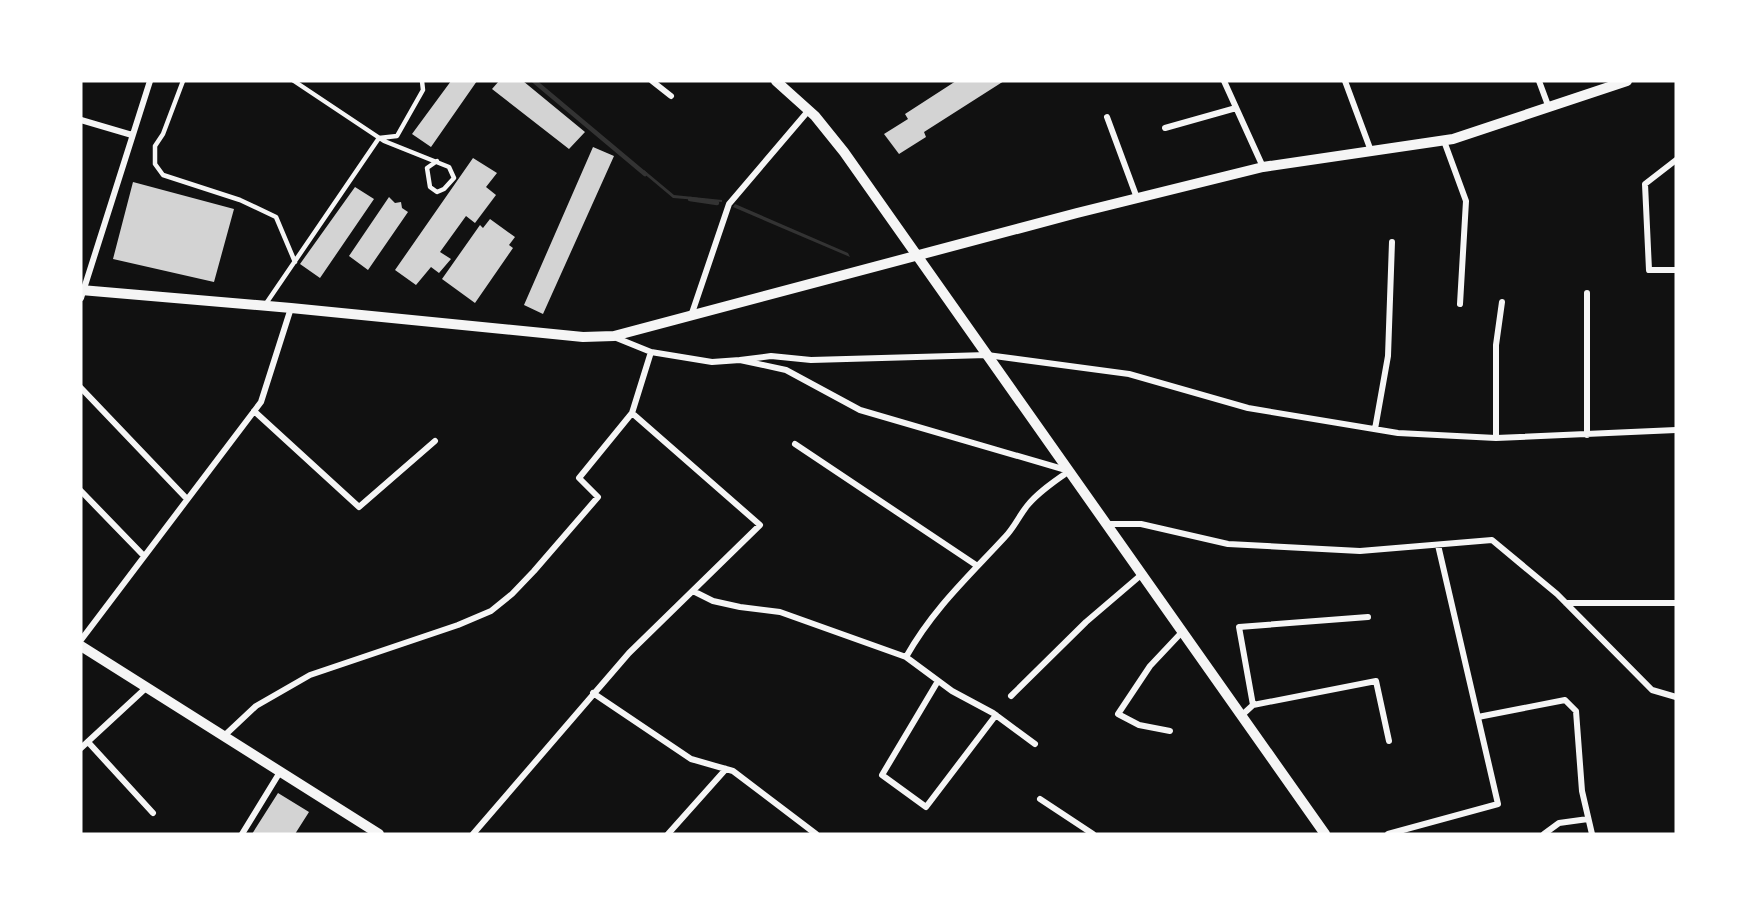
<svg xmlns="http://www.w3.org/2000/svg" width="1757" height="915" viewBox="0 0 1757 915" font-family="Inter,sans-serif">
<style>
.water{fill:#333}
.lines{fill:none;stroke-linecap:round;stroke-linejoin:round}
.stream{stroke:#333;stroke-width:4.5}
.building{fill:#d3d3d3}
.service{stroke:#f5f5f5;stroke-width:4.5}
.minor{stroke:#f5f5f5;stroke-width:6}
.tertiary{stroke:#f5f5f5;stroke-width:10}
</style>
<rect width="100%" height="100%" fill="#111"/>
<!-- water -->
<path class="water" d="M 644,170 L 674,195 L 722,200 L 722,202 L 673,198 L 642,172 Z
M 735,204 L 848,253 L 850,257 L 733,207 Z"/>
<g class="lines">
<!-- stream -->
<path class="stream" d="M 534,81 L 645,174
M 690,199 L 717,203"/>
</g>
<!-- building -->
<path class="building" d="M 451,81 L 477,81 L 431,147 L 412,134 Z
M 499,81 L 523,81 L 585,132 L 569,149 L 492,89 Z
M 956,81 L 1004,81 L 924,132 L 926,137 L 899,154 L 884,134 L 908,119 L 905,114 Z
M 593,147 L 614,156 L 543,314 L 524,305 Z
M 473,158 L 497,173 L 486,187 L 496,195 L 475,223 L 466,216 L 440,252 L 451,259 L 439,273 L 431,267 L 416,285 L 395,270 Z
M 133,182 L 234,209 L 214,282 L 113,259 Z
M 355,187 L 374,199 L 320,278 L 300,264 Z
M 389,197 L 395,203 L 401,202 L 402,208 L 408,212 L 368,270 L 349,256 Z
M 490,219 L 515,237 L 509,245 L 513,248 L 475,303 L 442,279 L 480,225 L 483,228 Z
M 278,793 L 309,812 L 295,834 L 252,834 Z"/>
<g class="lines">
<!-- service -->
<path class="service" d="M 183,81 L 163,134 L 155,146 L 155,164 L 163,175 L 240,200 L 276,217 L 295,262
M 294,81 L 384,141 L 449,167 L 454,178 L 444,189 L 437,192 L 430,187 L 427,168 L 437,161
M 265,305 L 379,138 L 397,136 L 423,90 L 422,81"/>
<!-- minor -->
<path class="minor" d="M 652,81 L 671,96
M 1224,81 L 1263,167
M 1345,81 L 1371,151
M 1539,81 L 1549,108
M 1107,117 L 1137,198
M 81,120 L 132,135
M 1165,128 L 1236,108
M 1444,141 L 1466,201 L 1460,304
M 1676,160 L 1645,184 L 1649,270 L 1676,270
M 1587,293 L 1587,435
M 81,298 L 150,81
M 691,316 L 729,204 L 809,110
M 614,337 L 651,352 L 712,362 L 740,360 L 786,370 L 860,410 L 1066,470
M 740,360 L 771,356 L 811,360 L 987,355 L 1129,374 L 1248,408 L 1398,433 L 1496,438 L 1676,430
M 81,388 L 187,499
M 254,411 L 359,507 L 435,441
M 1375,429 L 1388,356 L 1392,242
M 1496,438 L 1496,345 L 1502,302
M 795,444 L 976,565
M 81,491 L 144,556
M 1107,524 L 1141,524 L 1228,544 L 1360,551 L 1492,540 L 1557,594 L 1652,690 L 1676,697
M 693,591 L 713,601 L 740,607 L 780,612 L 906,657 L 952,691 L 993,713 L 1035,744
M 1566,603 L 1676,603
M 81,640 L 261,402 L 291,308
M 906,657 C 933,609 968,577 1005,537 C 1014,528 1019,516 1027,506 C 1038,492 1054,482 1069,471
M 938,681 L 882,775 L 926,807 L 996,715
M 593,693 L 691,759 L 733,771 L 816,834
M 1011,696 L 1086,622 L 1141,575
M 1253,705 L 1376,681 L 1389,741
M 1241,716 L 1253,705 L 1239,627 L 1368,617
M 1478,717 L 1565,700 L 1576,711 L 1582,791 L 1592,834
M 1170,731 L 1139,725 L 1118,714 L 1150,666 L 1182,632
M 224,736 L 256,706 L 310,675 L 458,625 L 491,611 L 512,594 L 534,571 L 598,497 L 579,478 L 632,413
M 88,742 L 153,813
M 81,748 L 147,687
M 1040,799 L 1093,834
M 242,834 L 280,772
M 473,834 L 629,653 L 760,525 L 632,413 L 651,352
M 668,834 L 726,769
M 1388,834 L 1498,804 L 1438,545
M 1544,834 L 1559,823 L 1588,819"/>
<!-- tertiary -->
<path class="tertiary" d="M 776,81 L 815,116 L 844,152 L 1325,834
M 81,290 L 291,308 L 583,337 L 614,336 L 1077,213 L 1263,167 L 1453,139 L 1627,81
M 81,646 L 379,834"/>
</g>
<!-- border -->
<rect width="1757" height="915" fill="none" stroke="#ffffff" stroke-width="165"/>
</svg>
